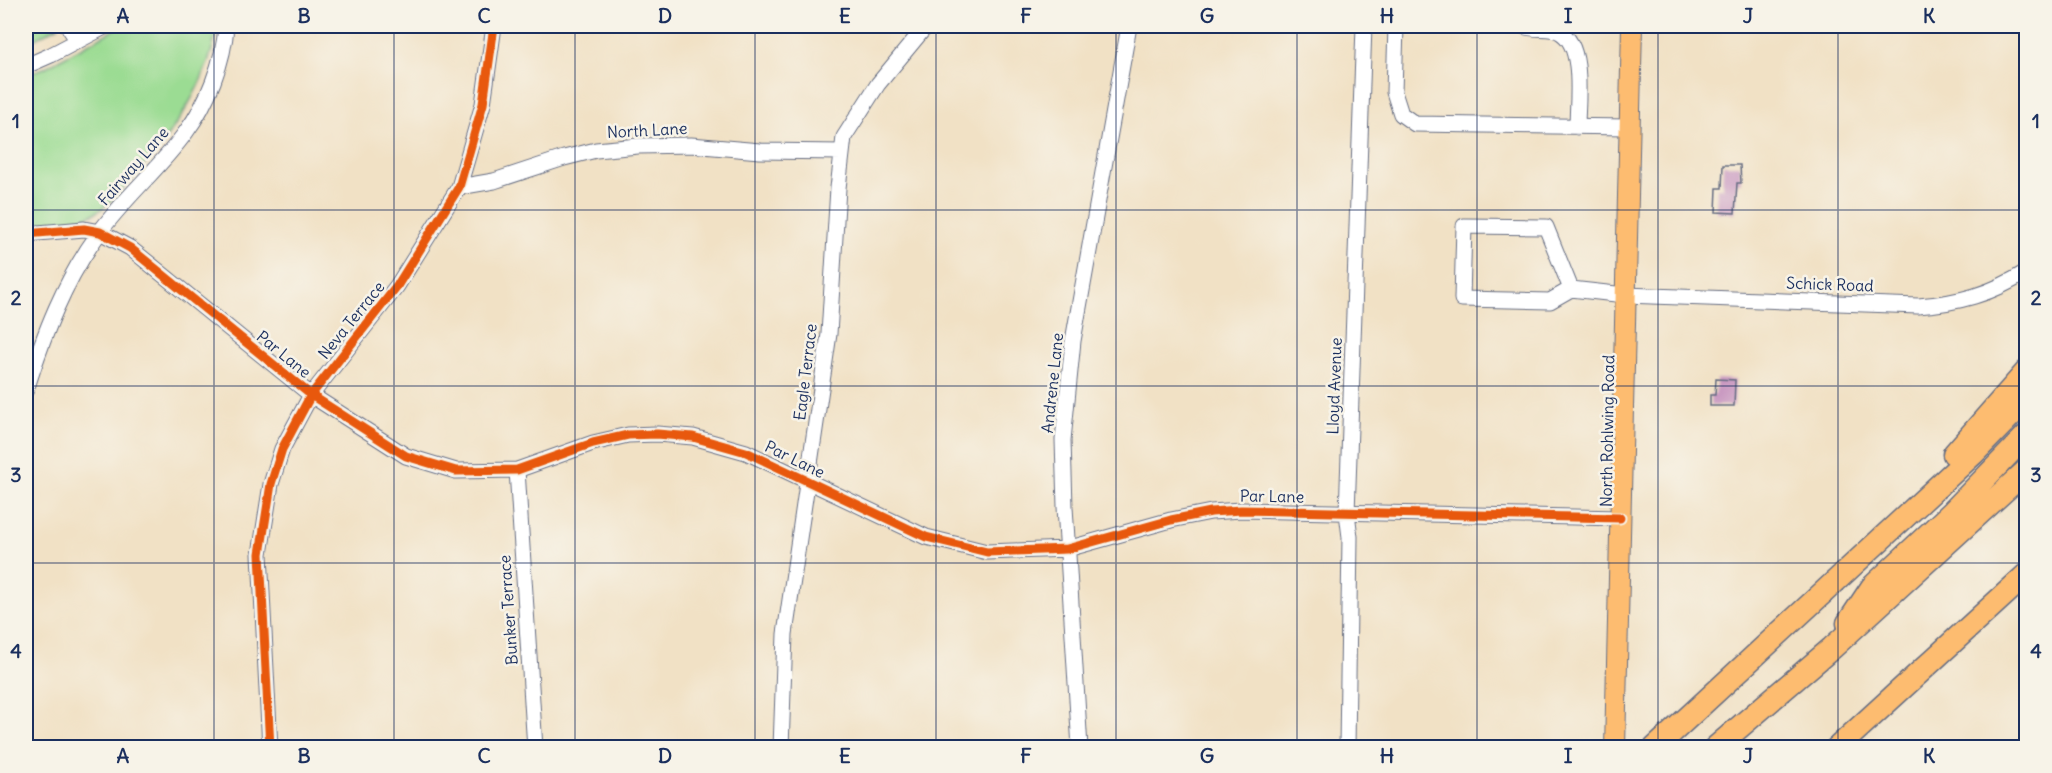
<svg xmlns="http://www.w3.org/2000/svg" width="2052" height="773" viewBox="0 0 2052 773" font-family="Delius,sans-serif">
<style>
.green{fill:#9bdc93;stroke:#5b8678;stroke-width:1.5}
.building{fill:#c591be}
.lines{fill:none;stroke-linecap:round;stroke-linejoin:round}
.minor-casing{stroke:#666d82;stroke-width:17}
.major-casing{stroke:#666d82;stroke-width:22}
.highway-casing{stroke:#666d82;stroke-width:25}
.minor{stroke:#fff;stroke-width:15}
.major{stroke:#fdbc70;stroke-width:20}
.highway{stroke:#fdbc70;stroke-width:22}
.cycleway-casing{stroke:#f7f3e8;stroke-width:13}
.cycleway{stroke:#e8590c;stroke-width:9}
.grid{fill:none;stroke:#1b2f5e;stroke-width:1.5;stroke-opacity:0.55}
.labels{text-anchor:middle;stroke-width:5;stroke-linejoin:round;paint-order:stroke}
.street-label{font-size:16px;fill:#1b2f5e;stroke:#f7f3e8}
.neatline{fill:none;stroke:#1b2f5e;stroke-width:2}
.grid-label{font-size:20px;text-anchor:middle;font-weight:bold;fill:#1b2f5e}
</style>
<rect width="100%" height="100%" fill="#f7f3e8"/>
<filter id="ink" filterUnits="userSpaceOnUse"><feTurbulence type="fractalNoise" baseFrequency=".0167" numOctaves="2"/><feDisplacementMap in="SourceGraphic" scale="12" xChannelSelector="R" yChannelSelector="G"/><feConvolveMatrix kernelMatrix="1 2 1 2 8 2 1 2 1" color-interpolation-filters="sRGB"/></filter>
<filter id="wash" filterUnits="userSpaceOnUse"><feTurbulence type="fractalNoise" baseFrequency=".008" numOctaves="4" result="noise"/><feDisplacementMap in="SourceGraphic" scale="24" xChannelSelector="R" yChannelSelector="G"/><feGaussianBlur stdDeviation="1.35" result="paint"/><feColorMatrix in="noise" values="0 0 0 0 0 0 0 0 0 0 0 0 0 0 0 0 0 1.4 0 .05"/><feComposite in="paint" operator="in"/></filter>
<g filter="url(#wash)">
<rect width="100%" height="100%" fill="#f1e1c5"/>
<!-- green -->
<path class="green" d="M 26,26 L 59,26 L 26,44 Z
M 121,26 L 217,26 C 208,86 171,136 131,180 C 119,193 109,206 93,214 C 74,224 47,222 26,224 L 26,75 L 44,68 Z"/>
<g id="blocks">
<!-- building -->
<path class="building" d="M 1723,165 L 1740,165 L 1741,183 L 1737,183 L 1735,213 L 1716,212 L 1717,188 L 1722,188 Z
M 1716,379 L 1735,380 L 1734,406 L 1710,406 L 1710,395 L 1715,395 Z"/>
</g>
</g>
<g filter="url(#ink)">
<use href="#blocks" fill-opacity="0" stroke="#666d82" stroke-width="1.5"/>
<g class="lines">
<defs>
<path id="minor" d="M 68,26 L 78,41
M 1396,26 L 1394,92 L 1401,114 L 1415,124 L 1629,127
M 1523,26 C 1535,31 1550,26 1560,32 C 1585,46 1577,102 1577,127
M 26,66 L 51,55 L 106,26
M 459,187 L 494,181 L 564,158 L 596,150 L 638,146 L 691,145 L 760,151 L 842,152
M 26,234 L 84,229 L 100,232 L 130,248 L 311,395 L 406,456 L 456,471 L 517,470 L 593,443 L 628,435 L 657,434 L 693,437 L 746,452 L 926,537 L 987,552 L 1067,549 L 1171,520 L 1211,512 L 1241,510 L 1620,518
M 1571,289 L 1546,227 L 1464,226 L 1462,299 L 1550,301 L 1571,289 L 1625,295 L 1918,306 C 1958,303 1992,294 2026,272
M 26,390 C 44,334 64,281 99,233 C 125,197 160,168 186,132 C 207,104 224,61 226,26
M 517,470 L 535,748
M 270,748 L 260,554 L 271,484 L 282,449 L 311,395 L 397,286 L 459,187 L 483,104 L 494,26
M 781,748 L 785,634 L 829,334 L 838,188 L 844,137 L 878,84 L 926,26
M 1080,748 L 1065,507 L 1063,440 L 1073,341 L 1129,26
M 1347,748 L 1350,537 L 1347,513 L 1364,26"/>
<path id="major" d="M 1615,748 L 1632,26"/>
<path id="highway" d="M 1954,454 L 2026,372
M 1848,623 L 1872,587 L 1953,511 L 2026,436
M 1655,748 L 1973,454 L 2026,400
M 1715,748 L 1832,648 L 2026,471
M 1837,748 L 2026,575"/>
</defs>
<!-- minor casing -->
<use href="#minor" class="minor-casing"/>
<!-- major casing -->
<use href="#major" class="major-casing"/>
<!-- highway casing -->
<use href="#highway" class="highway-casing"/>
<!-- minor -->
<use href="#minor" class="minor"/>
<!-- major -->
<use href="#major" class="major"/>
<!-- highway -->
<use href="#highway" class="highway"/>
<defs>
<path id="cycleway" d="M 26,234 L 84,229 L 100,232 L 130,248 L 311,395 L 406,456 L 456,471 L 517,470 L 593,443 L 628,435 L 657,434 L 693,437 L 746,452 L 926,537 L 987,552 L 1067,549 L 1171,520 L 1211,512 L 1241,510 L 1620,518
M 270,748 L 260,554 L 271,484 L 282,449 L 311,395 L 397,286 L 459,187 L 483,104 L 494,26"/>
</defs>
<!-- cycleway casing -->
<use href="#cycleway" class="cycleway-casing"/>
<!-- cycleway -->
<use href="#cycleway" class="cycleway"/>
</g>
</g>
<!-- grid -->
<path class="grid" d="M 214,26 L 214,748M 394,26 L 394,748M 575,26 L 575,748M 755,26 L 755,748M 936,26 L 936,748M 1116,26 L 1116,748M 1297,26 L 1297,748M 1477,26 L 1477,748M 1658,26 L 1658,748M 1838,26 L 1838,748M 26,210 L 2026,210M 26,386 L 2026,386M 26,563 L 2026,563"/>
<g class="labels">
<!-- street labels -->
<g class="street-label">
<text transform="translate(647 130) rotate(-3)" y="6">North Lane</text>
<text transform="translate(133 166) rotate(-49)" y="6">Fairway Lane</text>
<text transform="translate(1830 284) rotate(2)" y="6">Schick Road</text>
<text transform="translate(351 320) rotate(-51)" y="6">Neva Terrace</text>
<text transform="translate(284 354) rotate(39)" y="6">Par Lane</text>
<text transform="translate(805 372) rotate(-83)" y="6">Eagle Terrace</text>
<text transform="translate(1052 383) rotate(-84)" y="6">Andrene Lane</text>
<text transform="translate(1334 386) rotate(-88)" y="6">Lloyd Avenue</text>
<text transform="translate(1607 431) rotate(-89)" y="6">North Rohlwing Road</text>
<text transform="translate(795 459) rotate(26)" y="6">Par Lane</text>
<text transform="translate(1272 496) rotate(1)" y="6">Par Lane</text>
<text transform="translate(508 610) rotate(-94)" y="6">Bunker Terrace</text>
</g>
</g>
<!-- margin -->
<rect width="2052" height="773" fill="none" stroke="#f7f3e8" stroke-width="66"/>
<rect x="33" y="33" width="1986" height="707" class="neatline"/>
<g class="grid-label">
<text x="123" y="23">A</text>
<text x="304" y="23">B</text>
<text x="484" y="23">C</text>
<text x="665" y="23">D</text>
<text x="845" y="23">E</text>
<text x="1026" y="23">F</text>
<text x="1207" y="23">G</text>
<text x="1387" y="23">H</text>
<text x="1568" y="23">I</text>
<text x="1748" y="23">J</text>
<text x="1929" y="23">K</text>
<text x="16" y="128">1</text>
<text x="2036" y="128">1</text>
<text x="16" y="305">2</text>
<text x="2036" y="305">2</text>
<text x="16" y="482">3</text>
<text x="2036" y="482">3</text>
<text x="16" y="658">4</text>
<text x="2036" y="658">4</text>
<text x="123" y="763">A</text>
<text x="304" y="763">B</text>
<text x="484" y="763">C</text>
<text x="665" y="763">D</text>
<text x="845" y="763">E</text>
<text x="1026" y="763">F</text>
<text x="1207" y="763">G</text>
<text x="1387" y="763">H</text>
<text x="1568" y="763">I</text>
<text x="1748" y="763">J</text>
<text x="1929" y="763">K</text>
</g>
</svg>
